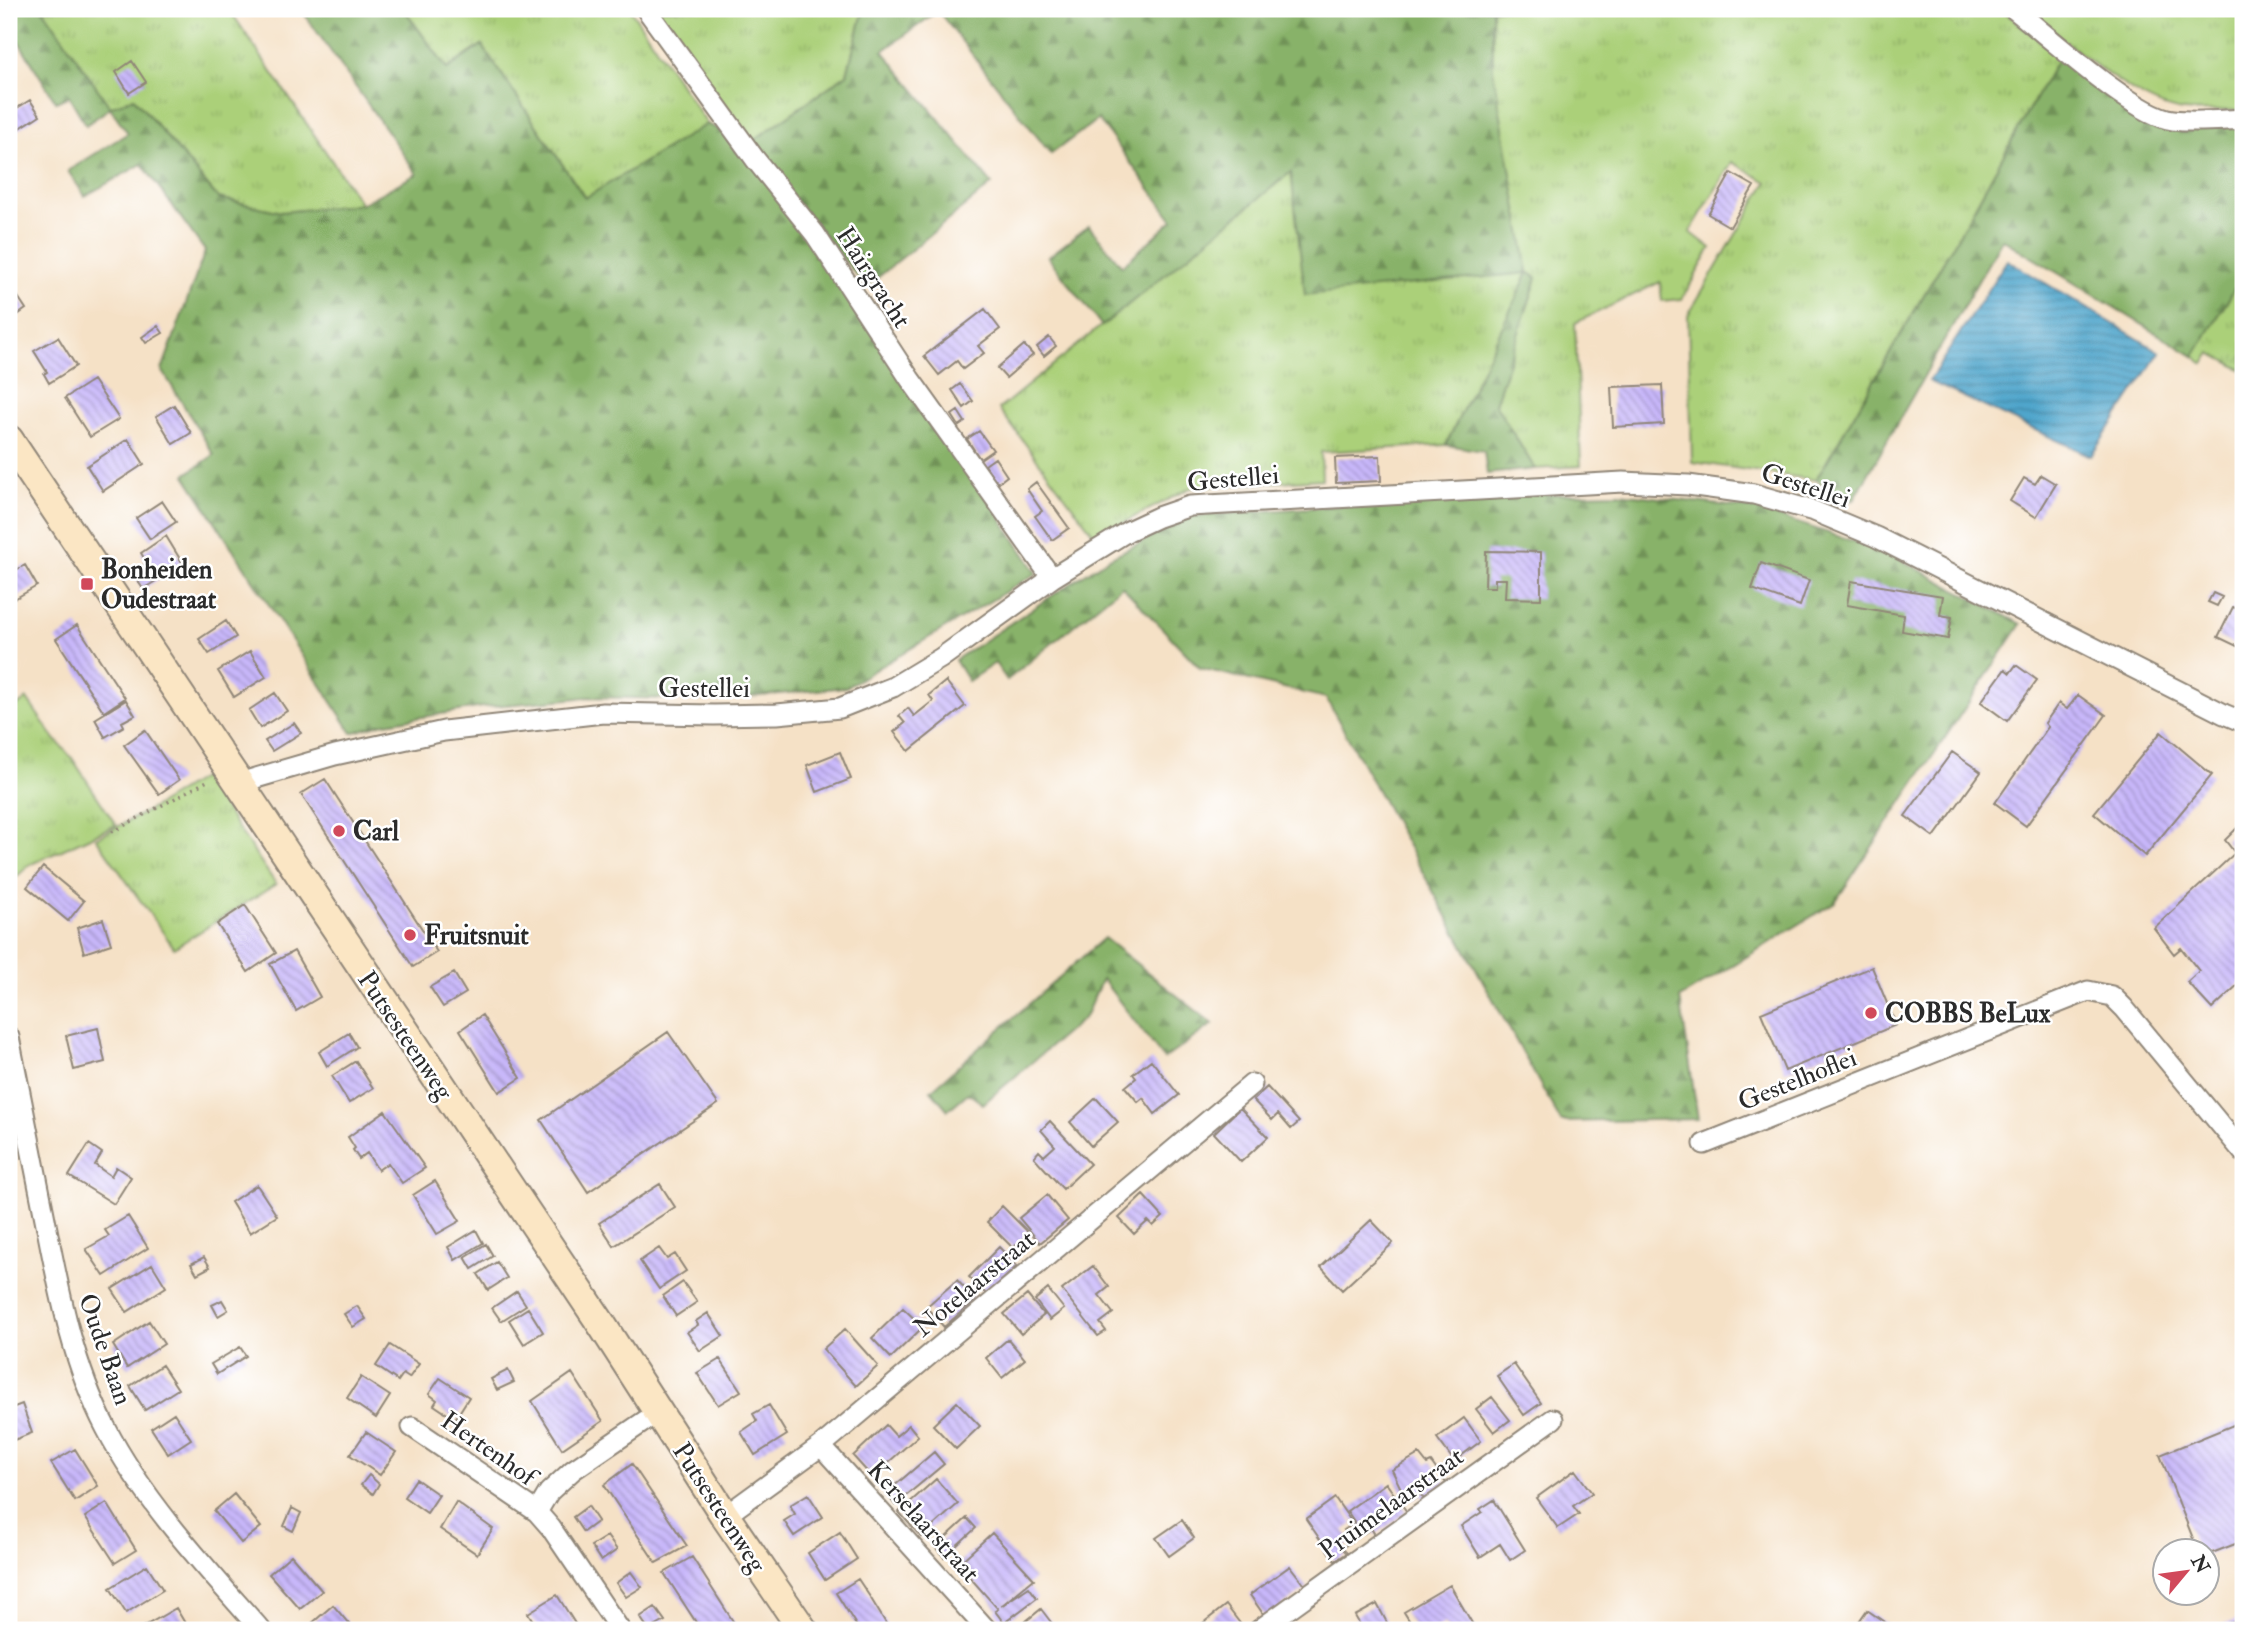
<svg xmlns="http://www.w3.org/2000/svg" width="2252" height="1639" viewBox="0 0 2252 1639" font-family="'IM FELL Double Pica',serif">
<style>
.grass{fill:url(#grass-tufts);stroke:#6b7e52;stroke-width:2}
.forest{fill:url(#forest-firs);stroke:#5a6e4a;stroke-width:2}
.water{fill:url(#water-rules);stroke:#3d687c;stroke-width:2}
.building{fill:url(#building-back-hatch)}
.lines{fill:none;stroke-linecap:round;stroke-linejoin:round}
.minor-casing{stroke:#908678;stroke-width:23}
.secondary-casing{stroke:#908678;stroke-width:32}
.path{stroke:#908678;stroke-width:3.5;stroke-dasharray:2 5;stroke-linecap:butt}
.minor{stroke:#fff;stroke-width:19}
.secondary{stroke:#fbe6c4;stroke-width:28}
.poi-dot{fill:#d1495b;stroke:#fff;stroke-width:2.5}
.labels{text-anchor:middle;stroke-width:5;stroke-linejoin:round;paint-order:stroke}
.street-label{font-size:26px;fill:#2b2b2b;stroke:#fff}
.poi-label{font-size:26px;font-weight:bold;fill:#2b2b2b;stroke:#fff;text-anchor:start}
</style>
<defs>
<pattern id="grass-tufts" width="24" height="20" patternUnits="userSpaceOnUse" patternTransform="scale(1.75)"><rect width="24" height="20" fill="#abd079"/><path d="M3 7l-1-3M5 7V3M7 7l1-3M15 17l-1-3M17 17v-4M19 17l1-3" fill="none" stroke="#93b369"/></pattern>
<pattern id="forest-firs" width="22" height="20" patternUnits="userSpaceOnUse" patternTransform="scale(1.75)"><rect width="22" height="20" fill="#88b269"/><path d="M5 1l3.5 6h-7zM16 11l3.5 6h-7z" fill="#6f9157"/></pattern>
<pattern id="water-rules" width="6" height="5" patternUnits="userSpaceOnUse" patternTransform="scale(1.75)"><rect width="6" height="5" fill="#4fa6cc"/><path d="M0 2.5h6" fill="none" stroke="#4287a6"/></pattern>
<pattern id="building-back-hatch" width="6" height="6" patternUnits="userSpaceOnUse" patternTransform="scale(1.75)"><rect width="6" height="6" fill="#c8b7fa"/><path d="M-1 5l2 2M0 0l6 6M5-1l2 2" fill="none" stroke="#a395cb"/></pattern>
</defs>
<rect width="100%" height="100%" fill="#fff"/>
<filter id="ink" filterUnits="userSpaceOnUse"><feTurbulence type="fractalNoise" baseFrequency=".0143" numOctaves="2"/><feDisplacementMap in="SourceGraphic" scale="14" xChannelSelector="R" yChannelSelector="G"/><feConvolveMatrix kernelMatrix="1 2 1 2 8 2 1 2 1" color-interpolation-filters="sRGB"/></filter>
<filter id="wash" filterUnits="userSpaceOnUse"><feTurbulence type="fractalNoise" baseFrequency=".00686" numOctaves="4" result="noise"/><feDisplacementMap in="SourceGraphic" scale="28" xChannelSelector="R" yChannelSelector="G"/><feGaussianBlur stdDeviation="1.57" result="paint"/><feColorMatrix in="noise" values="0 0 0 0 0 0 0 0 0 0 0 0 0 0 0 0 0 1.4 0 .05"/><feComposite in="paint" operator="in"/></filter>
<g filter="url(#wash)">
<rect width="100%" height="100%" fill="#f5e1c6"/>
<!-- grass -->
<path class="grass" d="M 43,9 L 229,9 L 361,204 L 282,212 L 218,198 L 134,98 L 110,108 Z
M 404,9 L 630,9 L 707,124 L 585,198 L 482,45 L 447,69 Z
M 655,9 L 864,9 L 847,74 L 750,143 Z
M 1492,9 L 2001,9 L 2059,56 L 1967,221 L 1816,480 L 1692,462 L 1688,315 L 1767,182 L 1732,162 L 1690,232 L 1711,248 L 1682,299 L 1662,301 L 1660,282 L 1575,323 L 1581,466 L 1535,469 L 1495,404 L 1537,278 L 1529,273 L 1446,445 L 1321,452 L 1322,479 L 1190,488 L 1096,537 L 999,409 L 1291,171 L 1493,70 Z
M 2026,9 L 2243,9 L 2243,110 C 2224,110 2203,113 2184,111 C 2135,106 2065,39 2026,9 Z
M 2243,275 L 2243,370 L 2211,353 L 2204,364 L 2194,356 Z
M 27,699 L 54,738 L 72,758 L 116,825 L 29,865 L 9,884 L 9,711 Z
M 203,777 L 276,884 L 174,948 L 96,838 L 151,809 Z"/>
<!-- forest -->
<path class="forest" d="M 9,9 L 43,9 L 110,107 L 134,98 L 218,198 L 282,212 L 361,204 L 417,174 L 301,9 L 404,9 L 447,69 L 482,45 L 585,198 L 707,124 L 750,143 L 847,74 L 864,9 L 1492,9 L 1493,70 L 1528,272 L 1537,278 L 1495,404 L 1535,469 L 1487,474 L 1484,451 L 1446,445 L 1528,273 L 1305,295 L 1291,172 L 1102,326 L 1048,257 L 1089,226 L 1122,266 L 1173,220 L 1098,119 L 1051,154 L 938,11 L 883,51 L 992,184 L 866,287 L 757,152 L 1037,573 L 846,687 L 721,700 L 589,697 L 483,707 L 380,724 L 352,733 L 185,475 L 214,455 L 162,370 L 205,251 L 142,164 L 85,196 L 68,171 L 128,133 L 110,108 L 86,125 L 69,96 L 56,102 L 14,34 L 9,36 Z
M 2059,56 L 2141,118 L 2173,128 L 2243,126 L 2243,275 L 2194,356 L 2002,239 L 1853,501 L 1816,480 L 1967,221 Z
M 1619,493 L 1755,509 L 1886,552 L 2021,624 L 1835,902 L 1680,998 L 1698,1119 L 1561,1122 L 1326,698 L 1200,668 L 1122,586 L 1007,680 L 995,663 L 968,681 L 955,660 L 1109,558 L 1194,516 L 1482,496 Z
M 1104,938 L 1213,1024 L 1164,1059 L 1102,979 L 1085,1017 L 983,1104 L 968,1093 L 948,1110 L 931,1090 Z"/>
<!-- water -->
<path class="water" d="M 2007,260 L 2160,352 L 2091,456 L 1929,381 Z"/>
<g id="blocks">
<!-- building -->
<path class="building" d="M 132,61 L 146,82 L 129,93 L 116,72 Z
M 30,100 L 40,115 L 14,132 L 9,123 L 9,113 Z
M 1731,173 L 1754,186 L 1730,227 L 1708,214 Z
M 9,283 L 26,309 L 9,321 Z
M 985,309 L 1000,329 L 978,346 L 984,353 L 963,369 L 957,361 L 939,375 L 924,356 Z
M 158,326 L 163,333 L 146,343 L 142,337 Z
M 58,337 L 76,366 L 49,383 L 44,374 L 47,372 L 34,351 Z
M 1049,337 L 1056,346 L 1044,356 L 1037,347 Z
M 1024,345 L 1033,355 L 1006,378 L 997,368 Z
M 93,380 L 119,419 L 90,437 L 65,398 Z
M 960,384 L 973,401 L 964,408 L 952,390 Z
M 1662,385 L 1664,424 L 1613,427 L 1611,387 Z
M 174,405 L 191,433 L 173,444 L 156,416 Z
M 958,411 L 965,422 L 959,426 L 952,415 Z
M 979,431 L 993,450 L 980,459 L 967,439 Z
M 128,439 L 144,464 L 103,491 L 87,466 Z
M 1380,456 L 1381,481 L 1336,483 L 1335,458 Z
M 995,458 L 1007,476 L 998,483 L 985,465 Z
M 2041,475 L 2056,484 L 2036,517 L 2010,501 L 2024,478 L 2035,484 Z
M 1036,482 L 1069,528 L 1052,540 L 1035,516 L 1042,511 L 1027,489 Z
M 162,501 L 176,522 L 150,539 L 136,518 Z
M 166,536 L 183,564 L 143,589 L 132,572 L 147,563 L 141,553 Z
M 1486,551 L 1541,552 L 1541,599 L 1505,598 L 1506,579 L 1495,579 L 1495,587 L 1485,587 Z
M 1761,563 L 1809,580 L 1800,606 L 1752,589 Z
M 25,565 L 37,586 L 9,602 L 9,574 Z
M 1851,581 L 1943,596 L 1940,615 L 1952,617 L 1948,639 L 1902,631 L 1904,615 L 1847,605 Z
M 2213,593 L 2222,597 L 2217,606 L 2208,602 Z
M 2233,607 L 2243,611 L 2243,649 L 2218,637 Z
M 226,621 L 236,637 L 209,654 L 199,639 Z
M 77,625 L 125,698 L 104,712 L 56,639 Z
M 250,651 L 266,677 L 234,697 L 218,671 Z
M 2016,665 L 2037,680 L 2007,721 L 1981,702 L 2005,669 L 2010,673 Z
M 946,681 L 965,706 L 909,751 L 894,732 L 905,723 L 899,716 L 908,708 L 914,716 L 933,701 L 929,695 Z
M 275,693 L 287,711 L 260,728 L 249,710 Z
M 2078,695 L 2106,715 L 2026,826 L 1995,803 L 2048,727 L 2045,723 L 2059,703 L 2067,709 Z
M 126,700 L 135,715 L 122,722 L 124,726 L 105,737 L 95,719 Z
M 294,723 L 301,733 L 272,751 L 265,741 Z
M 145,730 L 179,780 L 159,794 L 124,745 Z
M 2161,732 L 2212,775 L 2145,856 L 2094,813 Z
M 840,752 L 851,779 L 817,792 L 807,765 Z
M 1952,752 L 1981,772 L 1934,837 L 1905,816 Z
M 325,779 L 437,952 L 413,967 L 301,794 Z
M 2243,822 L 2243,980 L 2212,1009 L 2187,982 L 2199,971 L 2181,948 L 2174,954 L 2154,928 L 2235,853 L 2225,840 Z
M 43,867 L 84,901 L 68,921 L 27,887 Z
M 245,905 L 276,953 L 248,972 L 217,924 Z
M 103,919 L 111,944 L 84,953 L 77,928 Z
M 294,951 L 320,997 L 296,1011 L 270,964 Z
M 1872,967 L 1896,1025 L 1785,1071 L 1761,1013 Z
M 454,973 L 466,993 L 443,1007 L 430,987 Z
M 482,1015 L 521,1078 L 499,1092 L 460,1030 Z
M 98,1028 L 105,1062 L 74,1070 L 66,1036 Z
M 668,1032 L 718,1104 L 588,1192 L 541,1120 Z
M 349,1033 L 357,1047 L 327,1066 L 319,1052 Z
M 1151,1060 L 1179,1095 L 1155,1114 L 1143,1098 L 1138,1102 L 1125,1087 L 1136,1078 L 1133,1074 Z
M 356,1061 L 373,1088 L 349,1103 L 332,1076 Z
M 1267,1087 L 1299,1122 L 1291,1129 L 1278,1114 L 1272,1120 L 1253,1100 Z
M 1096,1098 L 1118,1122 L 1091,1146 L 1070,1122 Z
M 1240,1108 L 1268,1137 L 1241,1162 L 1214,1133 Z
M 385,1111 L 425,1168 L 402,1183 L 388,1163 L 378,1170 L 367,1153 L 359,1159 L 353,1150 L 355,1148 L 348,1137 Z
M 1050,1121 L 1090,1164 L 1063,1189 L 1034,1157 L 1039,1151 L 1044,1156 L 1055,1146 L 1041,1130 Z
M 89,1144 L 102,1153 L 95,1165 L 111,1176 L 116,1167 L 131,1177 L 114,1204 L 69,1176 Z
M 435,1181 L 460,1221 L 437,1234 L 413,1195 Z
M 660,1184 L 675,1207 L 614,1246 L 599,1223 Z
M 257,1185 L 277,1216 L 250,1233 L 231,1202 Z
M 1047,1195 L 1068,1220 L 1040,1243 L 1019,1218 Z
M 1143,1195 L 1163,1217 L 1153,1226 L 1148,1221 L 1134,1234 L 1119,1218 Z
M 1002,1206 L 1029,1233 L 1013,1248 L 987,1222 Z
M 128,1216 L 148,1248 L 104,1276 L 86,1249 L 109,1236 L 105,1230 Z
M 1371,1220 L 1393,1243 L 1342,1290 L 1321,1267 Z
M 476,1230 L 483,1243 L 455,1260 L 448,1247 Z
M 486,1244 L 493,1256 L 472,1269 L 465,1257 Z
M 999,1247 L 1017,1266 L 987,1295 L 969,1277 Z
M 659,1248 L 667,1259 L 675,1254 L 686,1271 L 659,1289 L 640,1261 Z
M 204,1257 L 210,1267 L 197,1274 L 191,1264 Z
M 497,1262 L 507,1278 L 488,1290 L 478,1274 Z
M 152,1264 L 166,1287 L 127,1312 L 112,1289 Z
M 1093,1266 L 1109,1287 L 1099,1295 L 1113,1313 L 1100,1323 L 1106,1331 L 1098,1336 L 1062,1290 Z
M 957,1280 L 975,1300 L 944,1327 L 926,1307 Z
M 683,1282 L 697,1302 L 676,1316 L 663,1296 Z
M 1048,1289 L 1064,1309 L 1050,1320 L 1035,1300 Z
M 517,1291 L 526,1305 L 501,1321 L 492,1308 Z
M 1027,1295 L 1044,1315 L 1021,1334 L 1004,1314 Z
M 222,1300 L 228,1310 L 218,1316 L 212,1305 Z
M 357,1306 L 366,1319 L 353,1327 L 344,1314 Z
M 528,1308 L 543,1332 L 524,1344 L 509,1320 Z
M 903,1308 L 923,1327 L 891,1358 L 872,1338 Z
M 708,1313 L 723,1336 L 700,1351 L 687,1332 L 698,1325 L 696,1321 Z
M 149,1321 L 164,1344 L 127,1368 L 113,1345 Z
M 845,1329 L 878,1366 L 856,1386 L 823,1349 Z
M 1008,1339 L 1025,1359 L 1002,1378 L 986,1358 Z
M 390,1345 L 419,1364 L 409,1378 L 403,1374 L 398,1381 L 376,1366 Z
M 240,1347 L 246,1356 L 217,1374 L 211,1364 Z
M 720,1359 L 741,1391 L 718,1405 L 697,1373 Z
M 1514,1364 L 1541,1403 L 1524,1415 L 1497,1376 Z
M 162,1365 L 178,1389 L 145,1410 L 130,1386 Z
M 508,1370 L 514,1382 L 497,1390 L 491,1379 Z
M 572,1373 L 603,1421 L 562,1449 L 532,1401 Z
M 361,1377 L 390,1396 L 376,1418 L 347,1398 Z
M 440,1378 L 469,1397 L 455,1419 L 434,1405 L 437,1400 L 429,1394 Z
M 1492,1397 L 1510,1420 L 1494,1432 L 1476,1409 Z
M 957,1402 L 980,1426 L 956,1449 L 933,1425 Z
M 22,1404 L 32,1433 L 9,1442 L 9,1409 Z
M 769,1405 L 787,1435 L 755,1455 L 741,1432 L 757,1421 L 753,1414 Z
M 174,1413 L 191,1439 L 168,1454 L 151,1428 Z
M 1464,1418 L 1481,1441 L 1454,1461 L 1437,1438 Z
M 2243,1421 L 2243,1541 L 2207,1555 L 2207,1551 L 2198,1551 L 2160,1455 Z
M 886,1425 L 896,1436 L 909,1425 L 918,1436 L 872,1477 L 853,1456 Z
M 366,1432 L 396,1452 L 380,1475 L 350,1455 Z
M 75,1449 L 98,1486 L 75,1501 L 51,1463 Z
M 934,1452 L 944,1464 L 895,1505 L 886,1493 Z
M 1419,1454 L 1427,1464 L 1431,1462 L 1446,1483 L 1424,1499 L 1420,1494 L 1414,1499 L 1402,1491 L 1392,1470 Z
M 632,1464 L 687,1546 L 656,1563 L 604,1485 Z
M 1575,1470 L 1592,1493 L 1573,1506 L 1579,1514 L 1558,1528 L 1536,1498 Z
M 369,1475 L 379,1484 L 373,1494 L 361,1485 Z
M 416,1479 L 439,1495 L 427,1513 L 404,1497 Z
M 936,1479 L 958,1504 L 921,1537 L 899,1512 Z
M 1386,1483 L 1407,1512 L 1375,1535 L 1371,1528 L 1363,1534 L 1347,1511 Z
M 234,1494 L 261,1527 L 241,1543 L 214,1511 Z
M 808,1494 L 823,1517 L 794,1536 L 784,1521 L 795,1514 L 790,1505 Z
M 1335,1498 L 1353,1524 L 1344,1530 L 1352,1541 L 1342,1548 L 1347,1553 L 1335,1561 L 1306,1519 Z
M 1494,1500 L 1525,1550 L 1510,1560 L 1500,1544 L 1480,1557 L 1461,1526 L 1482,1512 L 1480,1509 Z
M 456,1502 L 493,1529 L 477,1554 L 440,1529 Z
M 107,1503 L 136,1550 L 115,1563 L 85,1517 Z
M 588,1506 L 598,1521 L 583,1532 L 573,1517 Z
M 292,1508 L 301,1513 L 293,1531 L 284,1526 Z
M 967,1518 L 976,1528 L 944,1557 L 935,1547 Z
M 1182,1520 L 1194,1538 L 1169,1556 L 1156,1538 Z
M 840,1532 L 857,1559 L 825,1580 L 808,1553 Z
M 992,1533 L 1034,1579 L 1001,1606 L 1029,1587 L 1037,1598 L 1004,1623 L 995,1611 L 998,1609 L 958,1564 Z
M 607,1536 L 617,1550 L 601,1561 L 591,1546 Z
M 291,1555 L 322,1591 L 300,1609 L 269,1574 Z
M 692,1557 L 738,1629 L 736,1630 L 701,1630 L 664,1573 Z
M 147,1565 L 163,1590 L 126,1613 L 110,1588 Z
M 1290,1566 L 1307,1588 L 1266,1618 L 1250,1595 Z
M 631,1572 L 642,1587 L 626,1597 L 616,1583 Z
M 858,1579 L 870,1597 L 890,1630 L 859,1630 L 856,1625 L 836,1593 Z
M 1450,1585 L 1476,1630 L 1449,1630 L 1444,1623 L 1435,1630 L 1415,1630 L 1404,1612 Z
M 557,1595 L 569,1614 L 579,1630 L 539,1630 L 528,1613 Z
M 1377,1604 L 1391,1630 L 1363,1630 L 1355,1616 Z
M 333,1605 L 349,1624 L 356,1630 L 316,1630 L 311,1624 Z
M 1226,1605 L 1242,1626 L 1236,1630 L 1200,1630 L 1198,1627 Z
M 655,1607 L 665,1621 L 649,1630 L 640,1617 Z
M 176,1608 L 189,1630 L 147,1630 L 145,1626 Z
M 1041,1609 L 1057,1630 L 1015,1630 Z
M 1867,1610 L 1896,1630 L 1853,1630 Z
M 2243,1617 L 2243,1630 L 2224,1630 L 2222,1626 Z"/>
</g>
</g>
<g filter="url(#ink)">
<use href="#blocks" fill-opacity="0" stroke="#908678" stroke-width="2"/>
<g class="lines">
<defs>
<path id="minor" d="M 646,9 L 755,159 L 815,234 L 910,379 L 1052,578
M 2014,9 C 2047,35 2135,116 2173,120 C 2196,123 2220,120 2243,119
M 239,783 L 335,755 L 444,731 L 603,713 L 714,715 L 777,714 L 840,708 L 893,687 L 941,658 L 1052,578 L 1128,531 L 1158,517 L 1190,506 L 1623,482 L 1688,485 L 1754,494 L 1814,511 L 1876,537 L 2224,714 L 2243,722
M 9,1037 C 21,1097 33,1158 45,1219 C 59,1290 72,1363 106,1428 C 143,1500 207,1569 261,1630
M 1704,1144 L 2088,991 L 2112,996 L 2124,1008 L 2243,1152
M 412,1427 L 537,1512 L 551,1528 L 620,1630
M 821,1446 L 987,1630
M 537,1512 L 549,1492 L 573,1470 L 658,1412
M 725,1516 L 821,1446 L 1252,1084
M 1259,1630 L 1553,1419"/>
<path id="secondary" d="M 9,440 L 602,1325 L 725,1516 L 803,1630"/>
</defs>
<!-- minor casing -->
<use href="#minor" class="minor-casing"/>
<!-- secondary casing -->
<use href="#secondary" class="secondary-casing"/>
<!-- path -->
<path class="path" d="M 112,832 L 209,780"/>
<!-- minor -->
<use href="#minor" class="minor"/>
<!-- secondary -->
<use href="#secondary" class="secondary"/>
</g>
</g>
<!-- markers -->
<g class="poi-dot">
<rect x="80" y="577" width="14" height="14" rx="3.5"/>
<circle cx="339" cy="831" r="7"/>
<circle cx="410" cy="935" r="7"/>
<circle cx="1871" cy="1013" r="7"/>
</g>
<g class="labels">
<!-- street labels -->
<g class="street-label">
<text transform="translate(874 277) rotate(57)" y="9">Hairgracht</text>
<text transform="translate(1233 478) rotate(-5)" y="9">Gestellei</text>
<text transform="translate(1806 485) rotate(18)" y="9">Gestellei</text>
<text x="704" y="697">Gestellei</text>
<text transform="translate(406 1035) rotate(56)" y="9">Putsesteenweg</text>
<text transform="translate(1797 1079) rotate(-22)" y="9">Gestelhoflei</text>
<text transform="translate(974 1283) rotate(-40)" y="9">Notelaarstraat</text>
<text transform="translate(106 1349) rotate(71)" y="9">Oude Baan</text>
<text transform="translate(489 1448) rotate(35)" y="9">Hertenhof</text>
<text transform="translate(1391 1503) rotate(-36)" y="9">Pruimelaarstraat</text>
<text transform="translate(720 1507) rotate(57)" y="9">Putsesteenweg</text>
<text transform="translate(924 1521) rotate(48)" y="9">Kerselaarstraat</text>
</g>
<!-- poi labels -->
<g class="poi-label">
<text x="101" y="578">Bonheiden<tspan x="101" dy="30">Oudestraat</tspan></text>
<text x="353" y="840">Carl</text>
<text x="424" y="944">Fruitsnuit</text>
<text x="1885" y="1022">COBBS BeLux</text>
</g>
</g>
<!-- margin -->
<rect width="2252" height="1639" fill="none" stroke="#fff" stroke-width="35"/>
<!-- north arrow -->
<g transform="translate(2186 1572) rotate(61)"><circle r="33" fill="#ffffff" stroke="#aaaaaa" stroke-width="2"/>
<path d="M0-5L12 26L0 18L-12 26Z" fill="#d1495b"/>
<text y="-10" font-size="19" font-weight="bold" text-anchor="middle" fill="#2b2b2b">N</text>
</g>
</svg>
